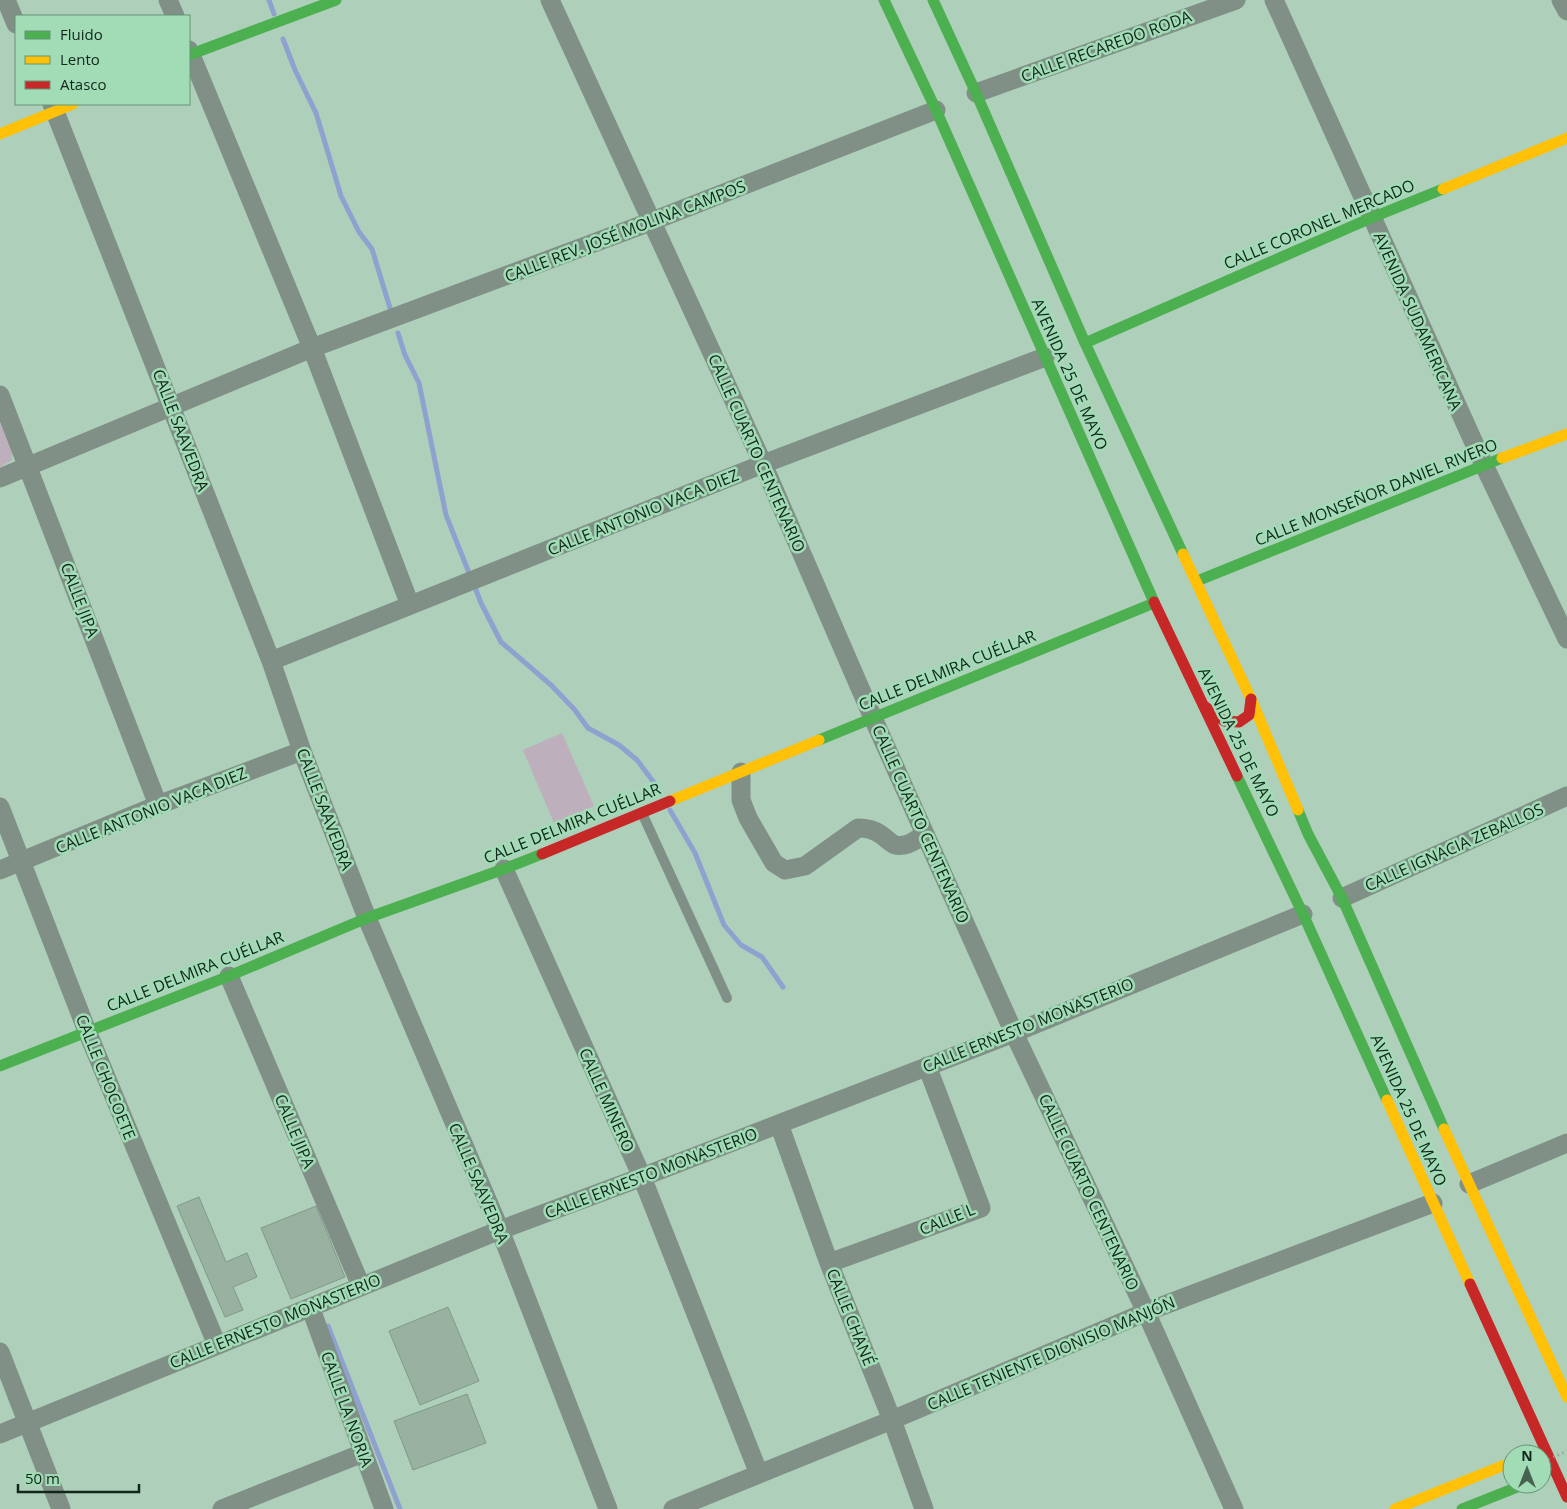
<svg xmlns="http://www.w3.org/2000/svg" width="1567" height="1509" viewBox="0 0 1567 1509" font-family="'Open Sans',sans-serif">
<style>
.green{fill:#bdafbc}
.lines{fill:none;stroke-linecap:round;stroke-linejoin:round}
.stream{stroke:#8ea1cf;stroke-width:5}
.building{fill:#98b1a1;stroke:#809a8a}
.lane{stroke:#809086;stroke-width:10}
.street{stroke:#809086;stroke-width:19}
.fast{stroke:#4caf50;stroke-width:11}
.slow{stroke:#ffc107;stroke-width:11}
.jam{stroke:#c62828;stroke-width:11}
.path-bridge{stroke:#85988c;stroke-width:3;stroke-dasharray:1 4;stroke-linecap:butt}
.labels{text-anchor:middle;stroke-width:5;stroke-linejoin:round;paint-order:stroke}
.street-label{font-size:16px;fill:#102719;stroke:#a1dcb6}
</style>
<rect width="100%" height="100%" fill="#aecfba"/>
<!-- green -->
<path class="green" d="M 0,415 L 12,444 L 12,460 L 0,467 Z
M 562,733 L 594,806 L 554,823 L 523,750 Z"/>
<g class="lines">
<!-- stream -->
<path class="stream" d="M 269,0 L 274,14
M 283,39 L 295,70 L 316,113 L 341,196 L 359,232 L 372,249 L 390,308
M 398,333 L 405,355 L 419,383 L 446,515 L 469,573
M 476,590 L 481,603 L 501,642 L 551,685 L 574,709 L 588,728 L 619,745 L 637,760 L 658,788
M 670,810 L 695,853 L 724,925 L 741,945 L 762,957 L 783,987
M 328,1326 L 400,1509"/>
</g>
<!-- building -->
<path class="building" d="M 199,1197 L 226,1262 L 247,1253 L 257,1277 L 233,1287 L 243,1310 L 225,1317 L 177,1206 Z
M 316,1206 L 345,1277 L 291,1299 L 261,1228 Z
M 448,1307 L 479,1381 L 420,1405 L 389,1331 Z
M 467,1394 L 486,1443 L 413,1470 L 394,1421 Z"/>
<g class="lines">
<!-- lane -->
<path class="lane" d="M 642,813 L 727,998"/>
<!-- street -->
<path class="street" d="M 6,0 L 16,24
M 168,0 L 175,16
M 550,0 L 763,464 L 873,718 L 1014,1033 L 1146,1312 L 1234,1509
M 1274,0 L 1484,465 L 1567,639
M 1561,0 L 1567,11
M 189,50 L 312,348 L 410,605
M 976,93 L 1236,0
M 52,104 L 271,661 L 302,751 L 367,918 L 500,1230 L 608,1509
M 0,395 L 158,805
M 0,478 L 312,348 L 650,222 L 936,110
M 271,661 L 763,464 L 1045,357
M 741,772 L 741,800 L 748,818 L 774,863 L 785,870 L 805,866 L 858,828 C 866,828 873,829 880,834 C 891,841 892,849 908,844 C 914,842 920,837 925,834
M 0,807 L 87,1031 L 217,1345
M 504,869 L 642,1177 L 759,1474
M 0,870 L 158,805 L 302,751
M 1342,898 L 1567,796
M 229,976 L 361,1286
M 779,1124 L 829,1263 L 892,1420 L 924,1509
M 1469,1184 L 1567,1143
M 829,1263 L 981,1208 L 927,1066
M 311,1309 L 384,1509
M 0,1352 L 61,1509
M 0,1434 L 500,1230 L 642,1177 L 1014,1033 L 1303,914
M 222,1509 L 363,1453
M 673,1509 L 892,1420 L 1146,1312 L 1433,1203"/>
<!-- fast -->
<path class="fast" d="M 884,0 L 936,110 L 1154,602
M 933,0 L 976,93 L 1085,343 L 1183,554
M 189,55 L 336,0
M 1085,343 L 1371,218 L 1443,189
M 1197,581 L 1502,458
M 819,740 L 1154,603
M 1237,776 L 1303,914 L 1387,1100
M 1298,810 L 1308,834 L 1342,898 L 1444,1129
M 0,1066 L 229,976 L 367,918 L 504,869 L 542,854
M 1462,1509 L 1525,1484"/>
<!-- slow -->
<path class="slow" d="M 0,134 L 73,104
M 1443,189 L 1567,138
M 1502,458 L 1567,434
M 1183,554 L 1251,699 L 1298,810
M 670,801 L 819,740
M 1387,1100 L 1470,1284
M 1444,1129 L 1567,1397
M 1395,1509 L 1512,1462"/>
<!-- jam -->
<path class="jam" d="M 1154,602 L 1237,776
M 1203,705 L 1224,721 L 1239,722 L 1249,715 L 1251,699
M 542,854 L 670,801
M 1470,1284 L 1567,1497"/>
<!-- path-bridge -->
<path class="path-bridge" d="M 1544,1461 L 1567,1451"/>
</g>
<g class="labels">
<!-- street labels -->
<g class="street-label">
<text transform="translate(1106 46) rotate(-20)" y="6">CALLE RECAREDO RODA</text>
<text transform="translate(1319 224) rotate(-23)" y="6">CALLE CORONEL MERCADO</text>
<text transform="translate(625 231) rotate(-21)" y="6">CALLE REV. JOSÉ MOLINA CAMPOS</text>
<text transform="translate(1418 321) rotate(66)" y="6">AVENIDA SUDAMERICANA</text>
<text transform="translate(1070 374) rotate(66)" y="6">AVENIDA 25 DE MAYO</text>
<text transform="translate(181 430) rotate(69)" y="6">CALLE SAAVEDRA</text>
<text transform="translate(757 453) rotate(66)" y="6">CALLE CUARTO CENTENARIO</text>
<text transform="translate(1376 492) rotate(-22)" y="6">CALLE MONSEÑOR DANIEL RIVERO</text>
<text transform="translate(643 512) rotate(-22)" y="6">CALLE ANTONIO VACA DIEZ</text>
<text transform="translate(80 600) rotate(69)" y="6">CALLE JIPA</text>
<text transform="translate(947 670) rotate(-22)" y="6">CALLE DELMIRA CUÉLLAR</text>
<text transform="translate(1239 742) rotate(64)" y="6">AVENIDA 25 DE MAYO</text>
<text transform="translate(325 809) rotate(69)" y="6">CALLE SAAVEDRA</text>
<text transform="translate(151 810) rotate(-22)" y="6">CALLE ANTONIO VACA DIEZ</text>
<text transform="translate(572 823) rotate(-22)" y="6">CALLE DELMIRA CUÉLLAR</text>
<text transform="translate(921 824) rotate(66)" y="6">CALLE CUARTO CENTENARIO</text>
<text transform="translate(1454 847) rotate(-24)" y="6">CALLE IGNACIA ZEBALLOS</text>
<text transform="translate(195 971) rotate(-22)" y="6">CALLE DELMIRA CUÉLLAR</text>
<text transform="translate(1028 1025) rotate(-22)" y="6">CALLE ERNESTO MONASTERIO</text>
<text transform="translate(106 1077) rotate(68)" y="6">CALLE CHOCOETE</text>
<text transform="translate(607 1100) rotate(66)" y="6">CALLE MINERO</text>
<text transform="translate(1409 1110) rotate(66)" y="6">AVENIDA 25 DE MAYO</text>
<text transform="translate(295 1131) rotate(67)" y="6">CALLE JIPA</text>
<text transform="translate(651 1173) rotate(-21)" y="6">CALLE ERNESTO MONASTERIO</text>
<text transform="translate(479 1183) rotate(67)" y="6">CALLE SAAVEDRA</text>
<text transform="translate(1089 1192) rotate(65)" y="6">CALLE CUARTO CENTENARIO</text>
<text transform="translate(947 1219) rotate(-22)" y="6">CALLE L</text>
<text transform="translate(851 1317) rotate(68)" y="6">CALLE CHANÉ</text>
<text transform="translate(275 1321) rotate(-22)" y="6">CALLE ERNESTO MONASTERIO</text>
<text transform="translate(1051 1353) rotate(-23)" y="6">CALLE TENIENTE DIONISIO MANJÓN</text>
<text transform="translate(347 1409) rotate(70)" y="6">CALLE LA NORIA</text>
</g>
</g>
<!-- legend -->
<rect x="15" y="15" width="175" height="90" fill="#a1dcb6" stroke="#679477"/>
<rect x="25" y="31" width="25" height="8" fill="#4caf50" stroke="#679477"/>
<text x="60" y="40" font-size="15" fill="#102719">Fluido</text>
<rect x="25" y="56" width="25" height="8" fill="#ffc107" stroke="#679477"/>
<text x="60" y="65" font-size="15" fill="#102719">Lento</text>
<rect x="25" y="81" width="25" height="8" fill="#c62828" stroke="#679477"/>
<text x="60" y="90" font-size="15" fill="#102719">Atasco</text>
<!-- north arrow -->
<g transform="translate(1527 1469)"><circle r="24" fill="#a1dcb6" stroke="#679477"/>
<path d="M0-4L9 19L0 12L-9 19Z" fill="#476251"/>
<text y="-8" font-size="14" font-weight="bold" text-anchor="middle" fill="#102719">N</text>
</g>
<!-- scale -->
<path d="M18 1484v8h121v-8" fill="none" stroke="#102719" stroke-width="2.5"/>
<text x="25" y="1484" font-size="15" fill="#102719" stroke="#a1dcb6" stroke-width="4" paint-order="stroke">50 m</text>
</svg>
